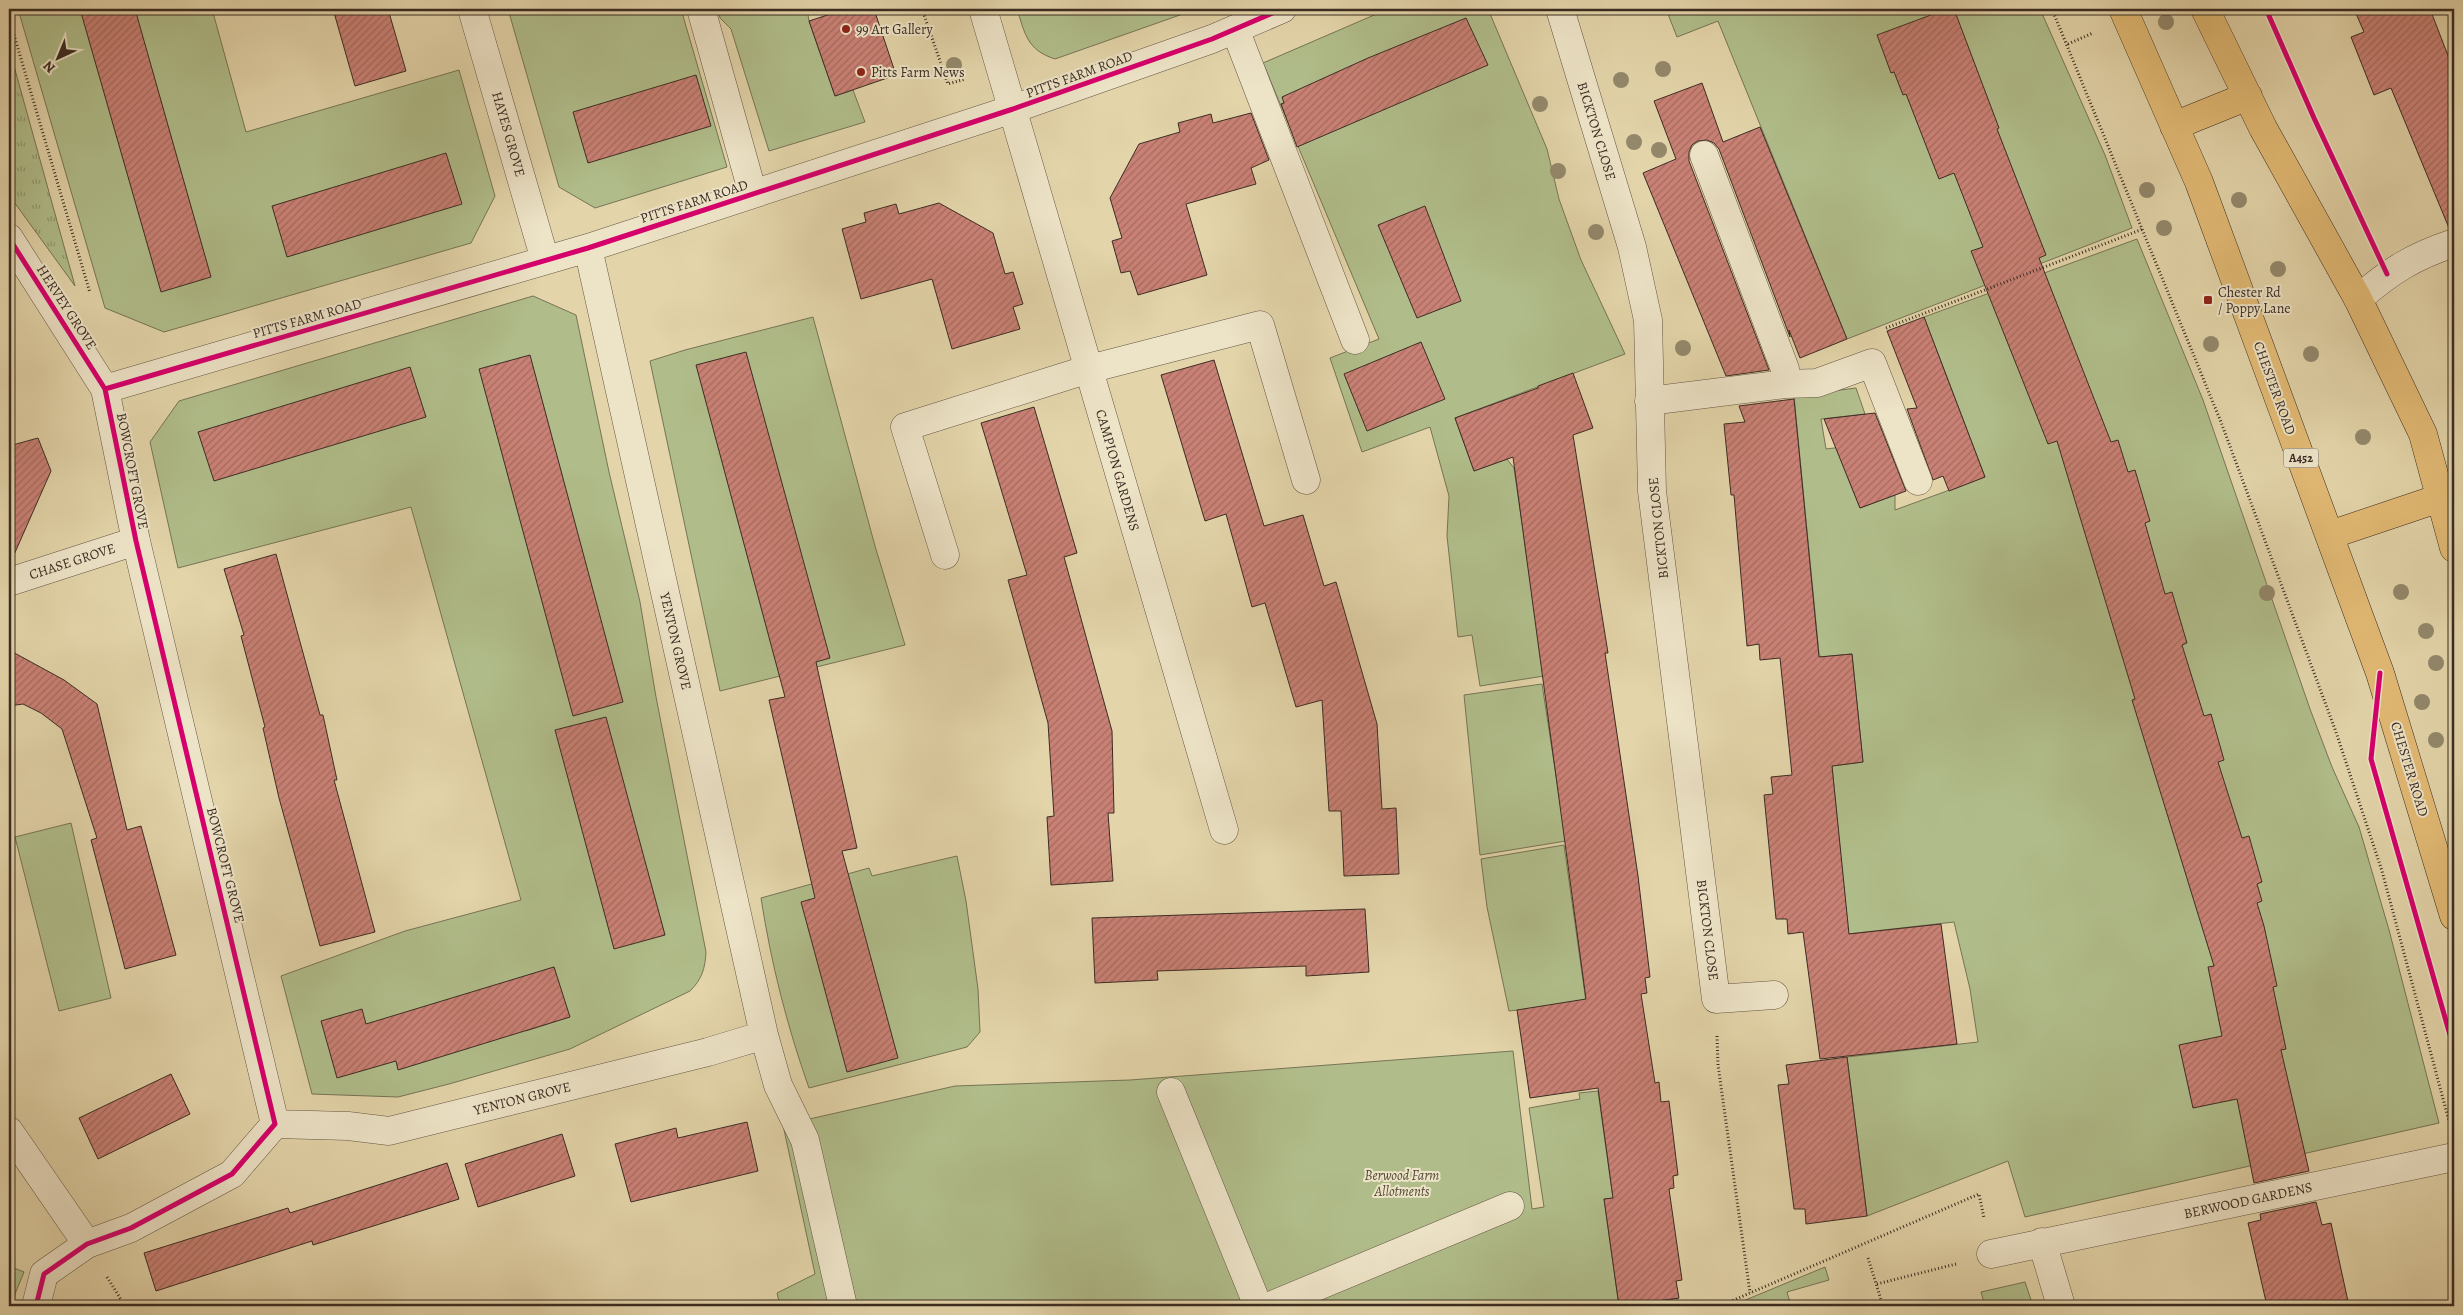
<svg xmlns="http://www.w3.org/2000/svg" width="2463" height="1315" viewBox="0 0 2463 1315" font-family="Alegreya,serif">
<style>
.grass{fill:url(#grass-tufts);stroke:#767456}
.garden{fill:#b0bd8a;stroke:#767456;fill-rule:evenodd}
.building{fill:url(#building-hatch);stroke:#3b2c23}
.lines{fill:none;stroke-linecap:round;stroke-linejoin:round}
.minor-casing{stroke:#655644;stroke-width:29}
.highway-casing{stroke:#3b2c23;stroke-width:29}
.path{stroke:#3b2c23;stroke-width:3;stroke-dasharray:1 2.5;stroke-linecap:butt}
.minor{stroke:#ede3c7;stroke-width:28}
.highway{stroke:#e2ba74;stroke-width:28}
.cycleway-casing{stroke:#ede3c7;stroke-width:8}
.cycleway{stroke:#d6006c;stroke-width:5}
.tree{fill:#93886b}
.poi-dot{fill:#8f2418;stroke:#ede3c7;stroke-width:2}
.labels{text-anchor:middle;stroke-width:4;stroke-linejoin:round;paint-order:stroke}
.shield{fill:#ede3c7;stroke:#706354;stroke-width:1}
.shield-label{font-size:12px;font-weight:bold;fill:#3b2c23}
.poi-label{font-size:14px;fill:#3b2c23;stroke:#ede3c7;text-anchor:start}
.street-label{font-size:14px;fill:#3b2c23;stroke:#ede3c7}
.park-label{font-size:14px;font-style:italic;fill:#524938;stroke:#ede3c7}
</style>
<defs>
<pattern id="grass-tufts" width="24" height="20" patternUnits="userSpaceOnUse" patternTransform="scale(1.25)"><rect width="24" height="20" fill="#b0bd8a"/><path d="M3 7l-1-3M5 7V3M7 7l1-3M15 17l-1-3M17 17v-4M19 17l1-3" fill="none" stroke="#909a70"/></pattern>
<pattern id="building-hatch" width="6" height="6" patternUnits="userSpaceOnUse" patternTransform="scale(1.25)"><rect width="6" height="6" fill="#ca8175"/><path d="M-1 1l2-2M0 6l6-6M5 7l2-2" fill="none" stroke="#a56a60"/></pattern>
</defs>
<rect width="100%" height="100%" fill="#e3d4a9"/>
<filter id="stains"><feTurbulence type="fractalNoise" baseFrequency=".004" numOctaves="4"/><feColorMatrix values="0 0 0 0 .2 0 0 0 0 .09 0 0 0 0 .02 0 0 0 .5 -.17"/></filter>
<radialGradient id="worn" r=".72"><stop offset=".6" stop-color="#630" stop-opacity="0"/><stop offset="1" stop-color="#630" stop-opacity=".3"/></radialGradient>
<!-- grass -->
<path class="grass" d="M 9,48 L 75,286 L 9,195 Z"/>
<!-- garden -->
<path class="garden" d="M 18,9 L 212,9 L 246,132 L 459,70 L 495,196 L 471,243 L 164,332 L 105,308 Z
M 508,9 L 681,9 L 727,167 L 595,208 L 559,187 Z
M 718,9 L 807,9 L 809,21 L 835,96 L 853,90 L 865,122 L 769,151 L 731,29 L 720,18 Z
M 1017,9 L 1197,9 L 1055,59 C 1027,50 1025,34 1017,9 Z
M 1388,9 L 1488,9 L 1547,149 L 1559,199 L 1581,260 L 1625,354 L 1455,418 L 1474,471 L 1507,459 L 1514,468 L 1544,676 L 1480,686 L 1472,635 L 1458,637 L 1447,536 L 1449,496 L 1430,427 L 1362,452 L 1330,358 L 1379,339 L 1263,63 Z
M 1666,9 L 2040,9 L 2105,155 L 2132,228 L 1847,339 L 1718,21 L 1677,37 Z
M 2137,239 L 2203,400 L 2310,709 L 2332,767 L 2359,827 L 2389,930 L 2439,1123 L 2025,1217 L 2008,1161 L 1867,1216 L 1847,1057 L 1978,1042 L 1970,989 L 1954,922 L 1848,934 L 1832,766 L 1863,762 L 1852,654 L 1821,657 L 1819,654 L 1794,396 L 1856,388 L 1865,414 L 1821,419 L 1826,449 L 1873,443 L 1847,475 L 1860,508 L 1895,495 L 1895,510 L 1985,477 L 1924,317 Z
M 533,296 L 576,315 L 609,472 L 640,602 L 656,697 L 706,952 C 705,969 702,979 690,991 L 570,1049 L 449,1084 L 398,1097 L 312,1094 L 281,976 L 405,931 L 521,900 L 411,507 L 178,568 L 150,442 L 179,401 ZM 554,967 L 569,1017 L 526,1031 L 511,981 Z
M 813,317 L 875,546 L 905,645 L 720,691 L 650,361 L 685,350 Z
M 1542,684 L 1566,841 L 1480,855 L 1464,695 Z
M 71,823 L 111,998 L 59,1011 L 15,837 Z
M 1564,845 L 1586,1002 L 1509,1011 L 1487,907 L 1481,859 Z
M 957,856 L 966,901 L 978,989 L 980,1032 L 967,1047 L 809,1088 C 787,1026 771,963 761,898 L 869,868 L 872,876 Z
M 1513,1051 L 1532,1209 L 1544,1207 L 1529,1108 L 1580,1099 L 1579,1093 L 1598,1091 L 1613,1198 L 1604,1199 L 1619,1306 L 780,1306 L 777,1293 L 815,1274 L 783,1125 L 955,1086 L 1130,1080 Z
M 9,1266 L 24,1272 L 15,1294 L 14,1306 L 9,1306 Z
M 1825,1267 L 1829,1280 L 1787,1292 L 1791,1306 L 1731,1306 Z
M 2025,1282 L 2033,1306 L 1985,1306 L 1981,1292 Z
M 1679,1298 L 1669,1306 L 1621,1306 Z"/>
<!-- building -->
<path class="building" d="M 80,9 L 135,9 L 211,277 L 161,292 Z
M 333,9 L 388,9 L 406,71 L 355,86 Z
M 846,9 L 874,9 L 896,75 L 835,96 L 809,21 Z
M 1947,9 L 1954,9 L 1999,128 L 1997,129 L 2046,255 L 2039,258 L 2111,442 L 2118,440 L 2128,472 L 2135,470 L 2150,521 L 2145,523 L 2165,594 L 2172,592 L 2187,643 L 2182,645 L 2204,716 L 2211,714 L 2224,760 L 2218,762 L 2242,838 L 2249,836 L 2262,882 L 2257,884 L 2262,901 L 2257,903 L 2264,926 L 2277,986 L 2273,987 L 2286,1049 L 2281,1050 L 2309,1171 L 2254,1183 L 2237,1099 L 2193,1108 L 2179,1045 L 2222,1036 L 2208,967 L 2214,966 L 2132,700 L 2135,699 L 2057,441 L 2048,444 L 1971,251 L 1983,247 L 1954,173 L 1939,179 L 1906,94 L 1903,95 L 1894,72 L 1891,73 L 1877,35 Z
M 2354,9 L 2430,9 L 2454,71 L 2454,228 L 2449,228 L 2391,88 L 2374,95 L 2351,37 L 2364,32 Z
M 1466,18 L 1488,65 L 1297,147 L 1281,104 L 1284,103 L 1282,97 L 1368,58 Z
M 696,75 L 711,126 L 588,163 L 573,112 Z
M 1702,83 L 1723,142 L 1760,127 L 1847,339 L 1800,358 L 1789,330 L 1790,337 L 1719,149 L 1714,143 L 1707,140 L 1698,141 L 1692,145 L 1689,152 L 1689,161 L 1769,370 L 1726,376 L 1643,173 L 1676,159 L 1654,101 Z
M 1251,113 L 1269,160 L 1251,168 L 1256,184 L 1186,204 L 1207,275 L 1138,295 L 1130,271 L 1121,273 L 1112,241 L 1122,238 L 1110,198 L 1139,144 L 1180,132 L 1178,123 L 1211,114 L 1213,123 Z
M 446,153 L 462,204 L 287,257 L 272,206 Z
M 939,203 L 993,233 L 1005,274 L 1013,272 L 1023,304 L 1013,307 L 1020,329 L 952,349 L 932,279 L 861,299 L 842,229 L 866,222 L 864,213 L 896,204 L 899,214 Z
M 1425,206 L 1461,301 L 1417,318 L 1378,225 Z
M 1924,317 L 1985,477 L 1949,491 L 1943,476 L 1933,480 L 1907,409 L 1917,408 L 1887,331 Z
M 1421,342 L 1445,399 L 1367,431 L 1344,374 Z
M 746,352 L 830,658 L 816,662 L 857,848 L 842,851 L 898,1058 L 847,1072 L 801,902 L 815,898 L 769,700 L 785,697 L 696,365 Z
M 530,355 L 623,702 L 573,716 L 479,369 Z
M 1214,360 L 1264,526 L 1303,515 L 1324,586 L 1336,582 L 1377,724 L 1382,809 L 1396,808 L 1399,874 L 1344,876 L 1341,811 L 1329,811 L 1322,700 L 1296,707 L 1265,603 L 1252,607 L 1226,514 L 1205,521 L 1161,375 Z
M 410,367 L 426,417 L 214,481 L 198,432 Z
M 1573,373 L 1593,428 L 1573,435 L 1608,653 L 1605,653 L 1638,876 L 1650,977 L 1645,978 L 1647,993 L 1641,994 L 1655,1083 L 1659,1082 L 1661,1102 L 1669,1101 L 1678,1175 L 1673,1176 L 1674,1188 L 1669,1189 L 1682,1280 L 1676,1281 L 1679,1298 L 1621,1306 L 1619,1306 L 1604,1199 L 1613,1198 L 1598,1088 L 1530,1098 L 1517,1010 L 1586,999 L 1513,457 L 1474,471 L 1455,418 L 1538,388 L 1538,386 Z
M 1794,399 L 1819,657 L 1852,654 L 1863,762 L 1832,766 L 1849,934 L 1941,924 L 1957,1044 L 1820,1059 L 1803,932 L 1788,934 L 1787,919 L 1776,919 L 1764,795 L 1773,794 L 1771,777 L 1792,775 L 1780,658 L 1760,660 L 1759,644 L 1747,646 L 1734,495 L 1731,495 L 1724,424 L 1745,422 L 1739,406 Z
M 1034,407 L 1077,553 L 1064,557 L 1112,731 L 1114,813 L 1108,813 L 1113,881 L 1051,885 L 1047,817 L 1054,816 L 1048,723 L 1008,580 L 1027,575 L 981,423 Z
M 1875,413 L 1906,491 L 1860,508 L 1824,419 Z
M 38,438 L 51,471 L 9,566 L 9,446 Z
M 276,554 L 320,715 L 323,715 L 337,780 L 334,780 L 375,932 L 320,946 L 279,798 L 263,728 L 265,727 L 241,636 L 244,635 L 224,569 Z
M 9,650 L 64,680 L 97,704 L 127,830 L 141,826 L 176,955 L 125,969 L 91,840 L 97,838 L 62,729 L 41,713 L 23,704 L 9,706 Z
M 606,717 L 665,935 L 614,949 L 555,730 Z
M 1365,909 L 1369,972 L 1306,976 L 1306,966 L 1157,971 L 1158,980 L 1095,983 L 1092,918 Z
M 554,967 L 570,1017 L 398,1070 L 396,1061 L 337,1078 L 321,1021 L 362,1009 L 366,1024 Z
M 1847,1057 L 1867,1216 L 1806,1224 L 1805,1209 L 1794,1209 L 1778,1085 L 1789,1084 L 1786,1065 Z
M 171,1074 L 190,1114 L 98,1159 L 79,1118 Z
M 747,1122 L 758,1171 L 631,1202 L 615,1144 L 676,1128 L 678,1138 Z
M 562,1134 L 575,1176 L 478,1207 L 465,1164 Z
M 447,1163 L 459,1199 L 313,1245 L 312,1241 L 156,1291 L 144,1253 L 288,1208 L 290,1213 Z
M 2316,1202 L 2322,1225 L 2331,1223 L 2349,1306 L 2267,1306 L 2248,1223 L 2261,1220 L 2260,1214 Z"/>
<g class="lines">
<defs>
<path id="minor" d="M 472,9 L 545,260
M 701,9 L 753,194
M 983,9 L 1224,830
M 1560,9 L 1632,247 L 1648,320 L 1652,491 L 1716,999 L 1774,995
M 1235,29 L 1355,340
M 1704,155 L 1785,369 L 1785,384
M 9,238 L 105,389 L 136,541 L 275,1124 L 232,1174 L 131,1228 L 87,1244 L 44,1274 L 36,1306
M 588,248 L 764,1035 L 778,1085 L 805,1140 L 843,1306
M 2358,299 C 2390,271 2414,256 2454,243
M 105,389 L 588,248 L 1013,109 L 1212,39 L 1282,9
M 1649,401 L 1785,384 L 1817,383 L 1872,363 L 1918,481
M 945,555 L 905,427 L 1089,369 L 1260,325 L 1306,480
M 9,582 L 136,541
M 1171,1092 L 1258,1306
M 275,1124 L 348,1126 L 389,1131 L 708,1052 L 764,1035
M 9,1131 L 87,1244
M 2042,1242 L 2061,1306
M 1991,1254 L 2454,1157
M 1270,1306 L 1510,1206"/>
<path id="highway" d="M 2123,9 L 2199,182 L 2380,673 L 2454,916
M 2205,9 L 2263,128 L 2358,299 L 2423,434 L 2454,548
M 2174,126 L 2248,96
M 2330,535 L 2440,498"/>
</defs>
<!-- minor casing -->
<use href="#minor" class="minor-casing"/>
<!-- highway casing -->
<use href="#highway" class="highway-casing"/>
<!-- path -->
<path class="path" d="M 922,9 L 948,84 L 965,79
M 2052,9 L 2221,422 L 2336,732 L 2382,871 L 2449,1121
M 9,18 L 90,293
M 2068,44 L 2093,33
M 1886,328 L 2143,229
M 1717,1036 L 1718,1065 L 1750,1293
M 1868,1258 L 1883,1306
M 107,1277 L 125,1306
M 1877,1284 L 1956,1264
M 1720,1306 L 1979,1194 L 1984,1218"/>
<!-- minor -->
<use href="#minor" class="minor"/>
<!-- highway -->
<use href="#highway" class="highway"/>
<defs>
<path id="cycleway" d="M 2266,9 L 2314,118 L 2387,274
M 9,238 L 105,389 L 136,541 L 275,1124 L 232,1174 L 131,1228 L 87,1244 L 44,1274 L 36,1306
M 105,389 L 588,248 L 1013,109 L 1212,39 L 1282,9
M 2380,673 L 2371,759 L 2454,1049"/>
</defs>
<!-- cycleway casing -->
<use href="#cycleway" class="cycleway-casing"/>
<!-- cycleway -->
<use href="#cycleway" class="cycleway"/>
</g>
<!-- trees -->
<g class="tree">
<circle cx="2166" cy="22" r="8"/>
<circle cx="954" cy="65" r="8"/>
<circle cx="1663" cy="69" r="8"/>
<circle cx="1621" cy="80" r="8"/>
<circle cx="1540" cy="104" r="8"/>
<circle cx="1634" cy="142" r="8"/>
<circle cx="1659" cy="150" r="8"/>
<circle cx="1558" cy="171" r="8"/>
<circle cx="2147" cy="190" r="8"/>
<circle cx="2239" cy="200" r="8"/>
<circle cx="2164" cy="228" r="8"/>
<circle cx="1596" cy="232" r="8"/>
<circle cx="2278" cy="269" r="8"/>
<circle cx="2211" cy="344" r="8"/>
<circle cx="1683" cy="348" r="8"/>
<circle cx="2311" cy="354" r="8"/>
<circle cx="2363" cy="437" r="8"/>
<circle cx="2401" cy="592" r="8"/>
<circle cx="2267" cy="593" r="8"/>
<circle cx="2426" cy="631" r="8"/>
<circle cx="2436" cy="663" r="8"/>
<circle cx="2422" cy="702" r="8"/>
<circle cx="2436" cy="740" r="8"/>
</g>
<!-- markers -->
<g class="poi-dot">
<circle cx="846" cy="29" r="5"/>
<circle cx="861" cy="72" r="5"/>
<rect x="2203" y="295" width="10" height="10" rx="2.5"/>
</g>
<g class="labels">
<!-- shield labels -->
<rect class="shield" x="2283.5" y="448.5" width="35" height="19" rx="4"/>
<g class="shield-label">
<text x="2301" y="462">A452</text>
</g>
<!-- poi labels -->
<g class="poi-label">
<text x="856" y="34">99 Art Gallery</text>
<text x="871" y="77">Pitts Farm News</text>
<text x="2218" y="297">Chester Rd<tspan x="2218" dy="16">/ Poppy Lane</tspan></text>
</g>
<!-- street labels -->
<g class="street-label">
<text transform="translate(1079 74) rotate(-20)" y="5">PITTS FARM ROAD</text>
<text transform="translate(1597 131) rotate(73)" y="5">BICKTON CLOSE</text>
<text transform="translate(509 134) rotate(74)" y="5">HAYES GROVE</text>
<text transform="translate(694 201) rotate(-18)" y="5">PITTS FARM ROAD</text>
<text transform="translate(67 307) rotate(57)" y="5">HERVEY GROVE</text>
<text transform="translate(307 318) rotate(-16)" y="5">PITTS FARM ROAD</text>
<text transform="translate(2275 388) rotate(70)" y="5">CHESTER ROAD</text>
<text transform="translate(1118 470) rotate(74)" y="5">CAMPION GARDENS</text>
<text transform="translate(133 471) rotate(79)" y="5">BOWCROFT GROVE</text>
<text transform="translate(1658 528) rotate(-96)" y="5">BICKTON CLOSE</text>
<text transform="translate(72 561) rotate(-18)" y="5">CHASE GROVE</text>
<text transform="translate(676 641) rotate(77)" y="5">YENTON GROVE</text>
<text transform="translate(2410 769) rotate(73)" y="5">CHESTER ROAD</text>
<text transform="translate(226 865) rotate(76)" y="5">BOWCROFT GROVE</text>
<text transform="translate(1708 930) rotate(83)" y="5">BICKTON CLOSE</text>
<text transform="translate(522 1098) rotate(-14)" y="5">YENTON GROVE</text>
<text transform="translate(2248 1200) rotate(-12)" y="5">BERWOOD GARDENS</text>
</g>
<!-- park labels -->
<g class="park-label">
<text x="1402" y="1180">Berwood Farm<tspan x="1402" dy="16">Allotments</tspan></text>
</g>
</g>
<!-- margin -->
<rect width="2463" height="1315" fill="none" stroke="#e3d4a9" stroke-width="30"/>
<rect x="10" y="10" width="2443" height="1295" fill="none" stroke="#3b2c23" stroke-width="2.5"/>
<rect x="15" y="15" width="2433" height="1285" fill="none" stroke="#3b2c23"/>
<!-- north arrow -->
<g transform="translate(58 58) rotate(224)" stroke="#ede3c7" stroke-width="4" paint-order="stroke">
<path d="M0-4L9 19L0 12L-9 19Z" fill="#3b2c23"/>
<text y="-8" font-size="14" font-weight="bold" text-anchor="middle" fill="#3b2c23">N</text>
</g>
<rect width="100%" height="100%" filter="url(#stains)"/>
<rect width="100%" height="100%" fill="url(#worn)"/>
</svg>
